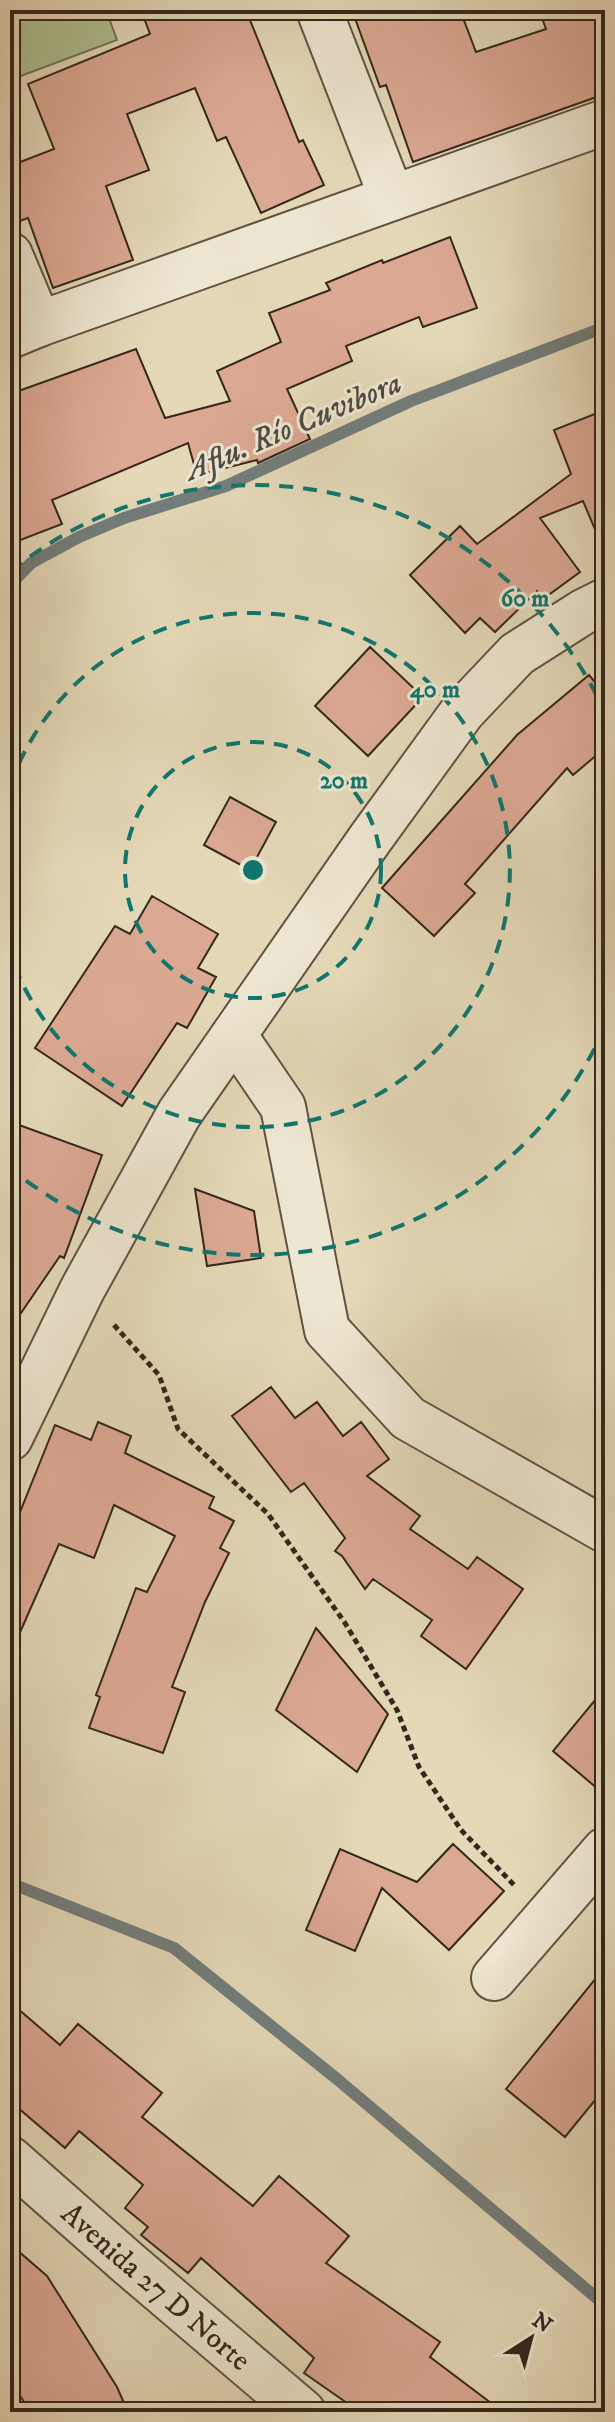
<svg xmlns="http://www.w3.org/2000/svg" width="615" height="2422" viewBox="0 0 615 2422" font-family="'IM FELL DW Pica',serif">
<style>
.green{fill:#afc092;stroke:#727458;stroke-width:2}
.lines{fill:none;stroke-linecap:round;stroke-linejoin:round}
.stream{stroke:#727d7c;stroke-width:12}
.building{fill:#dba892;stroke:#35271e;stroke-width:2}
.minor-casing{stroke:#615344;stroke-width:48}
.path{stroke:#35271e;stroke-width:5;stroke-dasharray:6 4;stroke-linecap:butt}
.minor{stroke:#ede6d0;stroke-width:44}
.ring{fill:none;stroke:#0f766e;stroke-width:4;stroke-dasharray:14 10}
.labels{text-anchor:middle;stroke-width:6;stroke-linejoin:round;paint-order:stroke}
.street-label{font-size:30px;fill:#35271e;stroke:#ede6d0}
.water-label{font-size:32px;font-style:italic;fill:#4e4b45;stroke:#ede6d0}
.centre{fill:#0f766e;stroke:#ede6d0;stroke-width:4}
.ring-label{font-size:24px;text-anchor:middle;font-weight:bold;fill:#0f766e;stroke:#ede6d0;stroke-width:6;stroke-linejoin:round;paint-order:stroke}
</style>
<rect width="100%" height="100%" fill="#e4d8b7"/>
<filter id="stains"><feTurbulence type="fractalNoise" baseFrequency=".0025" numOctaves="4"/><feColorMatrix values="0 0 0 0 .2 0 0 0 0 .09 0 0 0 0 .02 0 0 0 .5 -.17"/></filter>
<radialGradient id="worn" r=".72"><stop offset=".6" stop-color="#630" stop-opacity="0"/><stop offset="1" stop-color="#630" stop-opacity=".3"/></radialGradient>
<!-- green -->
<path class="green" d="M 10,10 L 106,10 L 117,40 L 10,80 Z"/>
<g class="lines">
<!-- stream -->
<path class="stream" d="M 10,585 L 31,563 L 79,537 L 124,518 L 226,486 L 411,401 L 605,327
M 10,1883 L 174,1948 L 337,2079 L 605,2305"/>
</g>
<!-- building -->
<path class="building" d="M 141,10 L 246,10 L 299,142 L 303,140 L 324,185 L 261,213 L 226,137 L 217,141 L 195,88 L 127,114 L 149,170 L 106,186 L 133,260 L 53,288 L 28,218 L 17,222 L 10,204 L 10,166 L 54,149 L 28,84 L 150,34 Z
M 352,10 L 460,10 L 476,52 L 546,29 L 539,10 L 605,10 L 605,94 L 413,162 L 386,85 L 380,87 Z
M 450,237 L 477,308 L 423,327 L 419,317 L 346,346 L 352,361 L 287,389 L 310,439 L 258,463 L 257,460 L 197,475 L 188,443 L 52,500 L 62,524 L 10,544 L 10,394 L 136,349 L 165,418 L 230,401 L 217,371 L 281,342 L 269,313 L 330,290 L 326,283 L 382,260 L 383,263 Z
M 605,410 L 605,553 L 583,501 L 540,518 L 580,572 L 543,599 L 537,591 L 495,632 L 480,618 L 465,633 L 410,575 L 460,526 L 477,544 L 571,474 L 554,430 Z
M 370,647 L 423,697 L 368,756 L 315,706 Z
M 589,675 L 605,694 L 605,748 L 573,775 L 567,768 L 465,884 L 475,893 L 434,936 L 382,888 L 517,735 Z
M 230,797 L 276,822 L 250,870 L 204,845 Z
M 152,896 L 218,934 L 198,968 L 216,977 L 187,1028 L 177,1023 L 122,1106 L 35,1048 L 115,926 L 130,934 Z
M 19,1125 L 102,1155 L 64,1258 L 60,1256 L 10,1329 L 10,1150 Z
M 195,1189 L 254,1211 L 261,1258 L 207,1266 Z
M 271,1387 L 295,1418 L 317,1402 L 343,1436 L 361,1422 L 389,1459 L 367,1476 L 420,1516 L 410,1529 L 468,1569 L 477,1557 L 523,1589 L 466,1669 L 421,1636 L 432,1620 L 373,1579 L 365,1589 L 342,1556 L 335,1551 L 345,1538 L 304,1483 L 291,1492 L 232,1416 Z
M 98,1422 L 131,1436 L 125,1453 L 214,1497 L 209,1508 L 234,1521 L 220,1548 L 229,1553 L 205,1602 L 172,1687 L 185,1692 L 163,1753 L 89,1728 L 100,1697 L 96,1695 L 136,1588 L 147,1592 L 175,1536 L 114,1505 L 94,1558 L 59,1544 L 10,1655 L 10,1537 L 55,1425 L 91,1440 Z
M 316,1628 L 388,1714 L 357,1772 L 276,1710 Z
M 605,1688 L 605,1795 L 553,1751 Z
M 453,1844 L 504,1891 L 449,1950 L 382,1888 L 355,1951 L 306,1930 L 340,1849 L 417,1882 Z
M 605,1967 L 605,2088 L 565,2137 L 506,2089 Z
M 10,2002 L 60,2045 L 78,2024 L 162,2093 L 142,2117 L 253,2206 L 279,2176 L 349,2236 L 326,2263 L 440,2342 L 430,2357 L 503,2412 L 360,2412 L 304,2373 L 314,2358 L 201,2258 L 188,2273 L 141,2235 L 148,2227 L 125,2208 L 143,2185 L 79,2131 L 65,2148 L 10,2101 Z
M 10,2244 L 47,2276 L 117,2387 L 128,2412 L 30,2412 L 10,2379 Z"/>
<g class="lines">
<defs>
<g id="minor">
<path d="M 319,10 L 392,198"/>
<path d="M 10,255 L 39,324"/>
<path d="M 10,336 L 39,324 L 605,122"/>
<path d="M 234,1035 L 283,1107 L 327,1330 L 408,1418 L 605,1530"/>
<path d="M 10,1438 L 82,1290 L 179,1114 L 370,839 L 463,711 L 517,654 L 583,612 L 605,601"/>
<path d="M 494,1978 L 605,1850"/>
<path id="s1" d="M 10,2159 L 128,2263 L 303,2412"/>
</g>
</defs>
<!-- minor casing -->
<use href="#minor" class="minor-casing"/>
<!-- path -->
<path class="path" d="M 114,1325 L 159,1375 L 178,1429 L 268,1514 L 345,1623 L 397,1710 L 419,1767 L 461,1830 L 515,1886"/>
<!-- minor -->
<use href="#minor" class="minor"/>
</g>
<!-- distance rings -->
<g class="ring">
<circle cx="253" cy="870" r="128"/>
<path d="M10 786A257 257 0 1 1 10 954"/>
<path d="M605 1027A385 385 0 0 1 11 1169M11 571A385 385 0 0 1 605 713"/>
</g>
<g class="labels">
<!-- street labels -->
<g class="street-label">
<text dy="10" stroke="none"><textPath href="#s1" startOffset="194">Avenida 27 D Norte</textPath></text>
</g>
<!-- water labels -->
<g class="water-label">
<text transform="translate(293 425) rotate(-23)" y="11">Aflu. Río Cuvibora</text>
</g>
</g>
<circle cx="253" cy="870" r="12" class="centre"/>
<g class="ring-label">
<text x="525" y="606">60 m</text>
<text x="435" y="697">40 m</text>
<text x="344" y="788">20 m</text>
</g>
<!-- margin -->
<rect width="615" height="2422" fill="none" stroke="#e4d8b7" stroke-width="40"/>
<rect x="12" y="12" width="591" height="2398" fill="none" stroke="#35271e" stroke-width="4"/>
<rect x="20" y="20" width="575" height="2382" fill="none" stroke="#35271e" stroke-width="2"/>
<!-- north arrow -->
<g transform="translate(531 2338) rotate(36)" stroke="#ede6d0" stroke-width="6" paint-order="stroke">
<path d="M0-6L14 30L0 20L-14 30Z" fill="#35271e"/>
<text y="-12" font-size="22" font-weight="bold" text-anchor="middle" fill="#35271e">N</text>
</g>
<rect width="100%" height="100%" filter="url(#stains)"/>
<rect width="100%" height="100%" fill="url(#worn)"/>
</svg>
